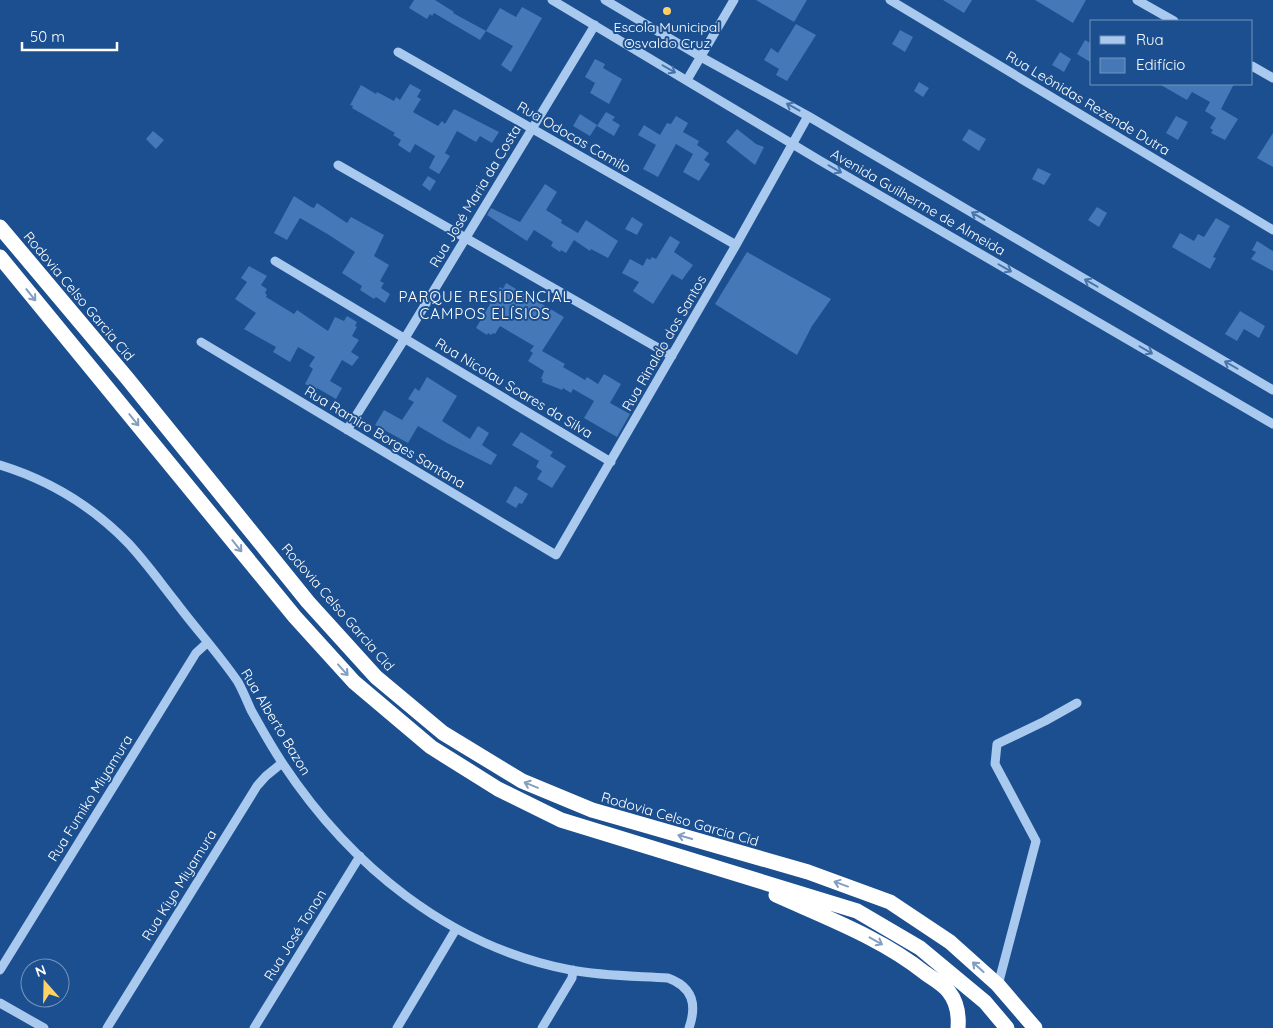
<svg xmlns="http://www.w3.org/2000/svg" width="1273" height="1028" viewBox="0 0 1273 1028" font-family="Quicksand,sans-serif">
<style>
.building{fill:#4478b7}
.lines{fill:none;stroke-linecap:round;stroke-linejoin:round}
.minor{stroke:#a9c9ee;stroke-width:9}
.highway{stroke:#fff;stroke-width:15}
.oneway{stroke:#4674ac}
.oneway2{stroke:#829ec1}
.poi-dot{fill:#ffd166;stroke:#1b4f8f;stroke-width:2}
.labels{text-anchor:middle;stroke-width:4;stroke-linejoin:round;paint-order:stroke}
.poi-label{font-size:14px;fill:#fff;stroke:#1b4f8f}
.street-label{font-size:14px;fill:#fff;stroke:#1b4f8f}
.neighbourhood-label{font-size:15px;letter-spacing:1px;fill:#fff;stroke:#1b4f8f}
</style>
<rect width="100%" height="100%" fill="#1b4f8f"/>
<!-- building -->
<path class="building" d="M 414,0 L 435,0 L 454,12 L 453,13 L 486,31 L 500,8 L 516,17 L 522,7 L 542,18 L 511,72 L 501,65 L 513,46 L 486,31 L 480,40 L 434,13 L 432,16 L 430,14 L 427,19 L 409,8 Z
M 756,0 L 807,0 L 794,22 Z
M 943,0 L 972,0 L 964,13 Z
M 1035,0 L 1086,0 L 1073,23 Z
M 796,24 L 816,35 L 787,81 L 776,75 L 779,69 L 764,60 L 771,48 L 778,53 Z
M 900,30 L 913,37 L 905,52 L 892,44 Z
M 1085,40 L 1092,44 L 1092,63 L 1077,54 Z
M 1060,52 L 1071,59 L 1064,72 L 1052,65 Z
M 595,59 L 605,64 L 603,68 L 622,79 L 609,104 L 590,93 L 595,83 L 585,77 Z
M 919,82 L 929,88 L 923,97 L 914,91 Z
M 410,84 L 421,90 L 417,97 L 421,99 L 413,112 L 438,126 L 442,121 L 445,124 L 454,109 L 499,132 L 492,143 L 480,136 L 476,142 L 457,131 L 445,153 L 450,156 L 439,174 L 429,168 L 435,156 L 415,144 L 410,153 L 398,145 L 401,140 L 393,135 L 395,133 L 352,108 L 353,106 L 350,105 L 361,85 L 376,94 L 377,92 L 394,101 L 396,97 L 400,100 Z
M 1159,84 L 1234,84 L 1221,109 L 1238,119 L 1225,140 L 1211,133 L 1213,130 L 1210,128 L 1216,118 L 1205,111 L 1210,102 L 1192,92 L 1187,100 Z
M 606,112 L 615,117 L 612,120 L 620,125 L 614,136 L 597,126 Z
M 580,114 L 597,125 L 590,136 L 573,126 Z
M 676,116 L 688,123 L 683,132 L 699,141 L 697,145 L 709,153 L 704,160 L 710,164 L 699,181 L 683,172 L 693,154 L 676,144 L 658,177 L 643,169 L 656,145 L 638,135 L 644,125 L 660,135 L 667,123 L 671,124 Z
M 1176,116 L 1188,122 L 1178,140 L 1166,133 Z
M 737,129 L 756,144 L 764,147 L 755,165 L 726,142 Z
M 969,129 L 986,139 L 979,151 L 962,140 Z
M 153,131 L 164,140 L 156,149 L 146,139 Z
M 1273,133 L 1273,167 L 1257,158 Z
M 1038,168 L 1051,174 L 1044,185 L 1032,179 Z
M 428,176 L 436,181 L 430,191 L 422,185 Z
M 545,184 L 557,192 L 546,210 L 562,220 L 561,223 L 578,233 L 586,220 L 618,241 L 608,258 L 591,249 L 590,251 L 574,240 L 566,253 L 561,250 L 560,252 L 551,246 L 553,242 L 534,230 L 527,241 L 487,215 L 491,208 L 520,222 Z
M 294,196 L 311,207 L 314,208 L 317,203 L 347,223 L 351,217 L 384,235 L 374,256 L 389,265 L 380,281 L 384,283 L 381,288 L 390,294 L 385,303 L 376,297 L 374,299 L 360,290 L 362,286 L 342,273 L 355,252 L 329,235 L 300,218 L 287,240 L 274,233 Z
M 1097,207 L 1107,213 L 1099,227 L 1088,220 Z
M 632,217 L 643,224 L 637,235 L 625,229 Z
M 1216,218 L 1230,226 L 1213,257 L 1216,258 L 1210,269 L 1172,247 L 1180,233 L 1194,241 L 1198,234 L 1204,237 Z
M 670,236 L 680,242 L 674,252 L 693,265 L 682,280 L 672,274 L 653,304 L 633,291 L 639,282 L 622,273 L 630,259 L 643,266 L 647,258 L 650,260 L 652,257 L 656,259 Z
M 1257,241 L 1273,251 L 1273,271 L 1251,259 L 1256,252 L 1252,250 Z
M 747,252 L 831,299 L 812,326 L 797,355 L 715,304 Z
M 249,266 L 267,276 L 261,285 L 267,289 L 265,293 L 267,295 L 266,297 L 294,314 L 297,310 L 328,331 L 335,317 L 344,321 L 347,316 L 357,322 L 355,326 L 357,327 L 352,336 L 359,340 L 351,352 L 359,357 L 352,366 L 342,360 L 330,381 L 342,388 L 336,399 L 317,388 L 316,390 L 305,384 L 313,369 L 309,366 L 315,357 L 298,347 L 290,362 L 273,352 L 276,347 L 244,329 L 256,313 L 235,299 L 247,282 L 241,278 Z
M 506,283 L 564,317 L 542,351 L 565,364 L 563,367 L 585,380 L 587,377 L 598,384 L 604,374 L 621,384 L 610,403 L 630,414 L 617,437 L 584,418 L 594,401 L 573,389 L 571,393 L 563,388 L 562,390 L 542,382 L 543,379 L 541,379 L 544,371 L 528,361 L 533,353 L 530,351 L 534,346 L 500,326 L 495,334 L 493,333 L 491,335 L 488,333 L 487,335 L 476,328 L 500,287 L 503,289 Z
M 1240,311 L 1265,326 L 1259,338 L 1244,329 L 1237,341 L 1225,334 Z
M 427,377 L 457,396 L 442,421 L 470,439 L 478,426 L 489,433 L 482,445 L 497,455 L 491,465 L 447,443 L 418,426 L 408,443 L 375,425 L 384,410 L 402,420 L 414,402 L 408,399 L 415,388 L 419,391 Z
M 521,432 L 553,452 L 550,456 L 566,466 L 552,488 L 537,479 L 542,471 L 536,467 L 539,461 L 512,445 Z
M 515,486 L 528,494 L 522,504 L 519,503 L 516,508 L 506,502 Z"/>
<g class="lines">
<!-- minor -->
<path class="minor" d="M 552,0 L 819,160 L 1273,424
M 605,0 L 701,57 L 808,116 L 1273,390
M 890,0 L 1273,230
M 1137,0 L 1174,21
M 398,52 L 736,245
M 1252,66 L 1273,78
M 687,80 L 734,0
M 338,165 L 672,356
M 275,261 L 611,462
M 201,342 L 556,555 L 736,245 L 808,116
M 347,430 L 405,338 L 595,25
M 0,465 C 49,480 92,506 128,543 C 145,561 160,582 175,601 C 195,628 219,654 238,682 C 243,691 247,701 251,710 C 261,728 271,746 283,764 C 350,865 449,947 571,970 C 601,976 637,976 668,978 C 693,987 697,1005 689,1028
M 0,970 L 196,653 L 207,643
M 998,985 L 1036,841 L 995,764 L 997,744 L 1045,721 L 1077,703
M 0,1003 L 44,1028
M 107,1028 L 257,786 L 266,776 L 282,763
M 254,1028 L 360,856
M 397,1028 L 456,929
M 542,1028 L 572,978 L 573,970"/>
<!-- highway -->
<path class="highway" d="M 0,227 L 127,378 L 308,602 L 376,677 L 443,733 L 522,781 L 592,810 L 808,872 L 890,902 L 950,942 L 998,985 L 1035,1028
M 0,257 L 295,617 L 354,682 L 431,747 L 498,789 L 561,820 L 857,911 L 920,948 L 985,1002 L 1007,1028
M 776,895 C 827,918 881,938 925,973 C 933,979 943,984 949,992 C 957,1002 959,1015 958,1028"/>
</g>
<!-- one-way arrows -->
<defs><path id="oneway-shaft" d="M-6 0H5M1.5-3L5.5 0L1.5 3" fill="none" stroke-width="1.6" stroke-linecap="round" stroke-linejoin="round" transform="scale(1.25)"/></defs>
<g class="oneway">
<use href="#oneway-shaft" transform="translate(669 69) rotate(30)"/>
<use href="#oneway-shaft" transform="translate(793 107) rotate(-151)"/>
<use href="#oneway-shaft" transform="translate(835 169) rotate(30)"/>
<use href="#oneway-shaft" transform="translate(978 216) rotate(-149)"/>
<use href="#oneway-shaft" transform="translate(1005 268) rotate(30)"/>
<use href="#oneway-shaft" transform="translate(1091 283) rotate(-150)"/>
<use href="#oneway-shaft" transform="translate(1146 350) rotate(30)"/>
<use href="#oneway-shaft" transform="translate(1231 365) rotate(-150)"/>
</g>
<g class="oneway2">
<use href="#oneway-shaft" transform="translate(31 295) rotate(51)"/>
<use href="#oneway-shaft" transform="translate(134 420) rotate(51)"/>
<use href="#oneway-shaft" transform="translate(237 546) rotate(51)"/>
<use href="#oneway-shaft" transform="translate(343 670) rotate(48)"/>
<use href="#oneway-shaft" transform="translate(531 785) rotate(-158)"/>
<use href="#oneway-shaft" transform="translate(685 837) rotate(-164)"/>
<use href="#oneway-shaft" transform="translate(841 884) rotate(-160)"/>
<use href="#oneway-shaft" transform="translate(876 941) rotate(29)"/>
<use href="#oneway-shaft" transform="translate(978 967) rotate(-138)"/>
</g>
<!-- markers -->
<circle class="poi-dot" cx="667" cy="11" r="5"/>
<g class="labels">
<!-- poi labels -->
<g class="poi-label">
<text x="667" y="32">Escola Municipal<tspan x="667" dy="16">Osvaldo Cruz</tspan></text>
</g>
<!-- street labels -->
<g class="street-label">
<text transform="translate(1088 103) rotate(31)" y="5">Rua Leônidas Rezende Dutra</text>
<text transform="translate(574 137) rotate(30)" y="5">Rua Odocas Camilo</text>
<text transform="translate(475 196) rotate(-59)" y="5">Rua José Maria da Costa</text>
<text transform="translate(918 202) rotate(30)" y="5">Avenida Guilherme de Almeida</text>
<text transform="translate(79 296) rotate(50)" y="5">Rodovia Celso Garcia Cid</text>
<text transform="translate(664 343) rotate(-60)" y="5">Rua Rinaldo dos Santos</text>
<text transform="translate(514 388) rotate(31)" y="5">Rua Nicolau Soares da Silva</text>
<text transform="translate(385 437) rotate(31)" y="5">Rua Ramiro Borges Santana</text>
<text transform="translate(338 607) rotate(49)" y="5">Rodovia Celso Garcia Cid</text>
<text transform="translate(276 722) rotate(59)" y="5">Rua Alberto Bazon</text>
<text transform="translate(90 798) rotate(-58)" y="5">Rua Fumiko Miyamura</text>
<text transform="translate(680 819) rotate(16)" y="5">Rodovia Celso Garcia Cid</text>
<text transform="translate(179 885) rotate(-58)" y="5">Rua Kiyo Miyamura</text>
<text transform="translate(295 935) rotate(-58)" y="5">Rua José Tonon</text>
</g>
<!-- neighbourhood labels -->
<g class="neighbourhood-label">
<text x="485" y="302">PARQUE RESIDENCIAL<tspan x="485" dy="17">CAMPOS ELÍSIOS</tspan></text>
</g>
</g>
<!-- legend -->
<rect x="1090" y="20" width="162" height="65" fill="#1b4f8f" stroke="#7695bc"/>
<rect x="1100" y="36" width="25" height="8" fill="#a9c9ee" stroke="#7695bc"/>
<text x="1136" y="45" font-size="15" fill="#ffffff">Rua</text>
<rect x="1100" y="58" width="25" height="15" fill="#4478b7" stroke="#7695bc"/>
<text x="1136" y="70" font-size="15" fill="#ffffff">Edifício</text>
<!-- north arrow -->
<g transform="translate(45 983) rotate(340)"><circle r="24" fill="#1b4f8f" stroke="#7695bc"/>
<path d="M0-4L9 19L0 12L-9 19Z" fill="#ffd166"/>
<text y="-8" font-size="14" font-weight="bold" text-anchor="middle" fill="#ffffff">N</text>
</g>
<!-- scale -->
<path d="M22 42v8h95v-8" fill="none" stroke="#ffffff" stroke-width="2.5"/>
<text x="30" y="42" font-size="15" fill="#ffffff" stroke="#1b4f8f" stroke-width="4" paint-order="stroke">50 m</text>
</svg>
